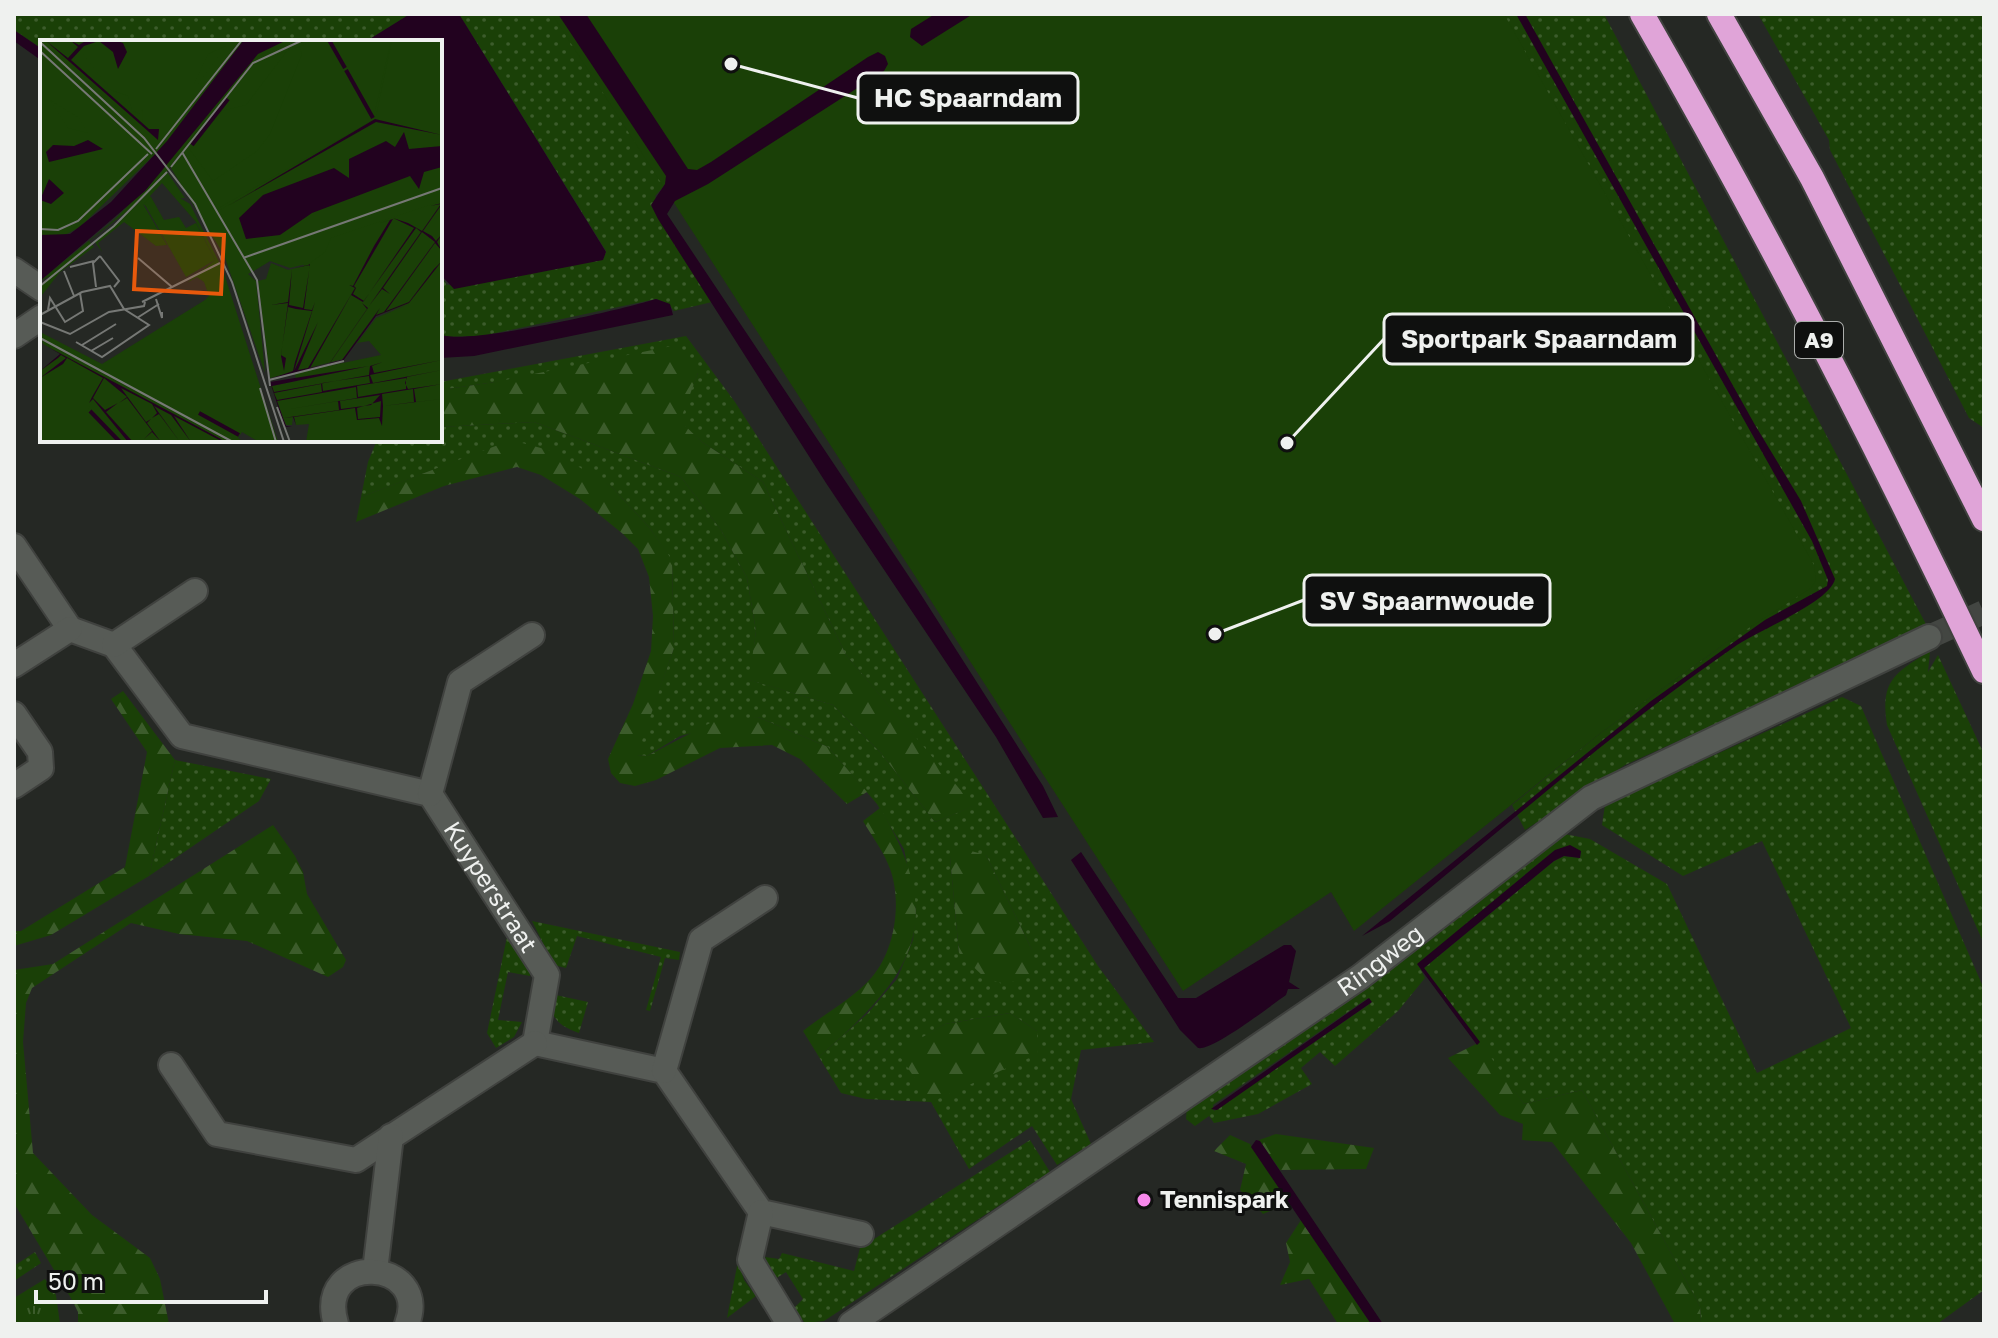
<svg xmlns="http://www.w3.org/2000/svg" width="1998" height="1338" viewBox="0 0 1998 1338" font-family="'Golos Text',sans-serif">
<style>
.grass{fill:url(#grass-dots);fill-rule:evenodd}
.forest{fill:url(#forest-firs)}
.park{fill:url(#park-tufts)}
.pitch{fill:#1a4007}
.water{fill:#22021f}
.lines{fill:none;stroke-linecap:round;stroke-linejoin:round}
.minor-tunnel{stroke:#434642;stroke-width:24;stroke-dasharray:24 12;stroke-linecap:butt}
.minor-casing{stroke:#40423f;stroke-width:28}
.highway-casing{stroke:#40423f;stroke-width:28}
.minor{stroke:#575b56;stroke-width:24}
.highway{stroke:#e0a4d8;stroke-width:24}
.poi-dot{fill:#f788eb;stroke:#0f100f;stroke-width:3}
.labels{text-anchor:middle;stroke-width:6;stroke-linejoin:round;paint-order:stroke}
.shield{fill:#0f100f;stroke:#acaeac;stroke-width:2}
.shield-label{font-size:22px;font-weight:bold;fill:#eff1ef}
.street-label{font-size:24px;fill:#eff1ef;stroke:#0f100f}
.poi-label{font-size:24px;font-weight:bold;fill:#eff1ef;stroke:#0f100f;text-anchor:start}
.inset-river{fill:none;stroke:#22021f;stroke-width:4}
.inset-road{fill:none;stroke:#767875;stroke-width:2}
.view{fill:#e8590c;fill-opacity:0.15;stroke:#e8590c;stroke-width:4}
.inset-edge{fill:none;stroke:#eff1ef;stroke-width:4}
.leader{fill:none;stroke:#eff1ef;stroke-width:3}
.callout-dot{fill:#eff1ef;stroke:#0f100f;stroke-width:3}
.callout{fill:#0f100f;stroke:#eff1ef;stroke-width:3}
.callout-label{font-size:26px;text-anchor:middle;font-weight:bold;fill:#eff1ef}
</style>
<defs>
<pattern id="grass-dots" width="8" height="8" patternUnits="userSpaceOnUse" patternTransform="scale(2)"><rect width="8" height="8" fill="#1a4007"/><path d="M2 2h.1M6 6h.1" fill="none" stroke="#3c5c2b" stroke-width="1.8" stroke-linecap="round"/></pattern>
<pattern id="forest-firs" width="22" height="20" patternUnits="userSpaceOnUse" patternTransform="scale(2)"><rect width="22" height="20" fill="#1a4007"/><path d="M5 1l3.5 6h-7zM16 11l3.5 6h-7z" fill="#3c5c2b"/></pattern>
<pattern id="park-tufts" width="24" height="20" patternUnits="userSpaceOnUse" patternTransform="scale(2)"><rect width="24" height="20" fill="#1a4007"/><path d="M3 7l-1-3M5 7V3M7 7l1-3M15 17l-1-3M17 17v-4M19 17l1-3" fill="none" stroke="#3c5c2b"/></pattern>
</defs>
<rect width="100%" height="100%" fill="#252824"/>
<!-- grass -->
<path class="grass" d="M 14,14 L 410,14 L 365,42 L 42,42 L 42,49 L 14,30 Z
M 459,14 L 558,14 L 666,184 L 655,196 L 712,302 L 674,311 L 669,304 L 656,299 L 482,336 L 445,337 L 440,334 L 440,274 L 447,285 L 603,259 L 606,251 Z
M 1504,14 L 1604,14 L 1928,628 L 1625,765 L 1525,830 L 1512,805 L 1602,732 L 1730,640 Z
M 1758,14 L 1984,14 L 1984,428 L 1969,418 L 1830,150 L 1829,140 Z
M 686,336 L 735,402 L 1098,966 L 1154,1042 L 1081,1050 L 1071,1099 L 1091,1144 L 1057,1165 L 1032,1126 L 969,1169 L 931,1102 L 866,1099 L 841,1093 L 819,1057 L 867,1014 L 897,979 L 913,940 L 916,910 L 904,849 L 877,804 L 828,747 L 758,717 L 680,736 L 647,756 L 636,755 L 674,648 L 672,561 L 649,527 L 611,486 L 511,441 L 361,497 L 368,462 L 377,440 L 440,440 L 440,427 L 534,422 L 681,477 L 721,530 L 747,578 L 756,631 L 750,680 L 833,705 L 880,752 L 935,822 L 973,806 L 846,655 L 763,482 L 702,442 L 679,421 L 698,373 L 495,382 L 440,390 L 440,382 ZM 986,855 L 1032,950 L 959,953 L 950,857 ZM 1010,1013 L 1037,1031 L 897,1053 L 945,1024 Z
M 1930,651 L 1928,672 L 1938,655 L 1984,754 L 1984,944 L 1887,725 C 1880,680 1895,673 1930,651 Z
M 1842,697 L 1861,706 L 1984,989 L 1984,1290 L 1937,1324 L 1701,1324 L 1700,1306 L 1582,1090 L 1524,1104 L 1424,968 L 1554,861 L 1564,856 L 1580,858 L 1581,851 L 1555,850 L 1418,964 L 1425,978 L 1398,1011 L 1335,1066 L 1320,1052 L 1301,1068 L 1312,1084 L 1258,1114 L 1214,1123 L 1209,1116 L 1195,1126 L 1186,1119 L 1187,1106 L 1399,963 L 1564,834 L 1590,839 L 1667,884 L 1757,1073 L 1851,1028 L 1762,841 L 1683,876 L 1602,825 L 1605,805 ZM 1368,998 L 1371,1003 L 1214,1111 L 1213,1105 Z
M 175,760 L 271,779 L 259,801 L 149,876 Z
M 532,921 L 680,952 L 679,960 L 665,958 L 650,1011 L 646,1010 L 661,957 L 577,936 L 566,968 L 554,965 Z
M 508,932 L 531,967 L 530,976 L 508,972 L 498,1020 L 522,1022 L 514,1037 L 496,1048 L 487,1033 Z
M 551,994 L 588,1002 L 579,1033 C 557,1025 550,1018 551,994 Z
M 1030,1140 L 1050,1172 L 824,1321 L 805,1323 L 793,1309 L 803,1299 L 786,1272 L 775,1279 L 765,1257 L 779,1259 L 782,1253 L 854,1271 L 860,1248 Z
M 35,1252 L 41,1263 L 14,1281 L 14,1266 Z
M 738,1261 L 744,1280 L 756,1296 L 727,1318 Z"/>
<!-- forest -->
<path class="forest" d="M 677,345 L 698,373 L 680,421 L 702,442 L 763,482 L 846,655 L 974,806 L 935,822 L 880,752 L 833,705 L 749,680 L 756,631 L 747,578 L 721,530 L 681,477 L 534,422 L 440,427 L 440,390 L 495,382 Z
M 511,440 L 552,451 L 611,486 L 649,527 L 672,560 L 674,648 L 637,755 L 647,756 L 712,722 L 758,717 L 828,747 L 867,792 L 847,804 L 800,759 L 772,745 L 720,748 L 656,780 L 635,786 L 620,783 L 611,773 L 608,759 L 633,704 L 651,651 L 653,616 L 649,577 L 638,549 L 623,534 L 580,499 L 541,475 L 517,467 L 444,486 L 356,522 L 361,497 Z
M 123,691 L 175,760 L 149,876 L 51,935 L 14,946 L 14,931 L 21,931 L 125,867 L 147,752 L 111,699 Z
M 880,808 C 950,925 911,976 819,1057 L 803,1031 C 824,1014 854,998 872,977 C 896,949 903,897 888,864 C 882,849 871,835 863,821 Z
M 273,825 L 295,856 L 303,872 L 307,894 L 346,960 L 343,967 L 328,977 L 247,941 L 179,934 L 131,923 L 32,988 L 26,1003 L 23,1042 L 33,1153 L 92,1215 L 150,1258 L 160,1279 L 169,1324 L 78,1324 L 78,1312 L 72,1300 L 14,1203 L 14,970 L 53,964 Z
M 960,848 L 986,855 L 1032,950 L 1029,975 L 1005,985 L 984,977 L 959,953 L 950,857 Z
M 1010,1013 L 1037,1031 L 1038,1054 L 931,1102 L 897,1052 L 945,1024 Z
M 1480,1042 L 1524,1104 L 1582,1090 L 1700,1306 L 1701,1324 L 1675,1324 L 1631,1243 L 1552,1142 L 1522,1140 L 1523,1124 L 1500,1115 L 1448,1058 Z
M 1276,1134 L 1374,1148 L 1366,1169 L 1280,1170 L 1259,1140 Z
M 1230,1135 L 1250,1144 L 1289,1203 L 1263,1214 L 1240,1190 L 1246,1164 L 1214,1151 Z
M 1301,1220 L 1371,1324 L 1338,1324 L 1309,1279 L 1280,1285 L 1290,1262 L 1286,1243 Z"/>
<!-- park -->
<path class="park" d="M 45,1279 L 56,1295 L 60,1324 L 14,1324 L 14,1298 Z"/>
<!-- pitch -->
<path class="pitch" d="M 552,14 L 1504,14 L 1814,565 L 1816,580 L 1811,588 L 1730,640 L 1602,732 L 1354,931 L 1331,892 L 1183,991 Z"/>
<!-- water -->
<path class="water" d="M 410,14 L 459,14 L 606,252 L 603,260 L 454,289 L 440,274 L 440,42 L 365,42 Z
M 558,14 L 586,14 L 688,169 L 697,170 L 711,162 L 868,57 L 878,52 L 885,56 L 888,64 L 884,71 L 708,184 L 675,201 L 667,214 L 918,590 L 1043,786 L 1058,817 L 1043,818 L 996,737 L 826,483 L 658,219 L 651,205 L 665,184 L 666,176 Z
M 935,14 L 973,14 L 922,46 L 910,37 L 911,29 Z
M 1516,14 L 1525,14 L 1755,425 L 1801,501 L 1835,579 C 1830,602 1759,630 1737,645 C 1615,729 1504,828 1390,921 L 1362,936 L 1651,701 L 1765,620 L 1827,586 L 1828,580 L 1812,541 Z
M 14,30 L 42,49 L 42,61 L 14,41 Z
M 656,299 L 670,304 L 673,315 L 474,356 L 440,358 L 440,334 C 461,347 625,309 656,299 Z
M 1570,845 L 1581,851 L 1580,858 L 1564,856 L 1554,861 L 1424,968 L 1480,1042 L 1477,1045 L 1417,964 L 1555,850 Z
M 1081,852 L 1178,998 L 1196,998 L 1284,945 L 1291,945 L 1296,951 L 1289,982 L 1300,989 L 1288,989 L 1286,995 C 1270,1006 1213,1051 1198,1048 L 1180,1030 L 1071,860 Z
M 1369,998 L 1372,1002 L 1217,1110 L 1211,1109 Z
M 1256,1140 L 1260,1141 L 1383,1324 L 1371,1324 L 1251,1147 Z"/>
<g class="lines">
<!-- minor-tunnel -->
<path class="minor-tunnel" d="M 1929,637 L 1984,612"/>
<defs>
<g id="minor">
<path d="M 14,270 L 42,289"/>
<path d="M 14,336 L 42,317"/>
<path d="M 14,546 L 70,629"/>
<path id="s1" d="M 70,629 L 114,645 L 182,736 L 430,794 L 547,975 L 535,1043 L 664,1071 L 761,1212 L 861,1234"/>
<path d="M 114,645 L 195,591"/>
<path d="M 14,665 L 70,629"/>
<path d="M 14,714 L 40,752 L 41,768 L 14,786"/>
<path d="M 430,794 L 460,682 L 532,635"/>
<path d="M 171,1065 L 217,1134 L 356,1160 L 535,1043"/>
<path d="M 664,1071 L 701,940 L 765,898"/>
<path d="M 761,1212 L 750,1260 L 789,1324"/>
<path d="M 375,1271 L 391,1136"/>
<path d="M 336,1324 C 314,1251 432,1258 407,1324"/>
<path id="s2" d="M 851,1324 L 1360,977 L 1591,798 L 1929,637"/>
</g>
<path id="highway" d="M 1642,14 C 1765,228 1878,448 1984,671
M 1719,14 L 1812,178 L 1984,519"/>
</defs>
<!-- minor casing -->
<use href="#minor" class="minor-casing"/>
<!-- highway casing -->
<use href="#highway" class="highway-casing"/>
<!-- minor -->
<use href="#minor" class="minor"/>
<!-- highway -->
<use href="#highway" class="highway"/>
</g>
<!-- markers -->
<circle class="poi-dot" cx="1144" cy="1200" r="8"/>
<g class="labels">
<!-- shield labels -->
<rect class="shield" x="1795" y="322" width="48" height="36" rx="6"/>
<g class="shield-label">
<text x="1819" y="348">A9</text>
</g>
<!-- street labels -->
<g class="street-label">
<text dy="8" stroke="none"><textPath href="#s1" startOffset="526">Kuyperstraat</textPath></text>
<text dy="8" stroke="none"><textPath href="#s2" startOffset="642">Ringweg</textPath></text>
</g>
<!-- poi labels -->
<g class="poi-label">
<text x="1160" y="1208">Tennispark</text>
</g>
</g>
<!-- overview -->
<g transform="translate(40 40)">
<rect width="402" height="402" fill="#252824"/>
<path d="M 0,0 L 393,0 L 295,182 L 208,234 L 216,241 L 225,333 L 184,215 L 131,128 L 140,113 L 121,140 L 127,132 L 145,158 L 140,158 L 150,164 L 183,230 L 238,402 L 219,402 L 202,392 L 198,398 L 204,402 L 0,402 L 0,331 L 21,314 L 3,304 L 0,292 L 62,324 L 165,260 L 169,256 L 164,242 L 157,237 L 147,243 L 175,220 L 156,182 L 122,143 L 110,156 L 123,180 L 103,164 L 127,205 L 116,206 L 84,182 L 58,203 L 62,212 L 55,202 L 104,158 L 49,201 L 54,207 L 20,232 L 2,255 L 1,246 L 10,236 L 0,241 L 74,180 L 123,130 L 112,117 L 40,187 L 23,196 L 0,195 ZM 402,159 L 402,402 L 266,402 L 269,384 L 256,385 L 253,376 L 252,385 L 246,385 L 231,346 L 256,341 L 255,333 L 341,315 L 329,301 L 317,303 L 336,278 L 369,264 L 335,276 L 303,319 L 230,338 L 218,241 L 226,239 L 231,223 L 248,230 L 264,226 L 260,216 L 213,217 Z" fill="#1a4007"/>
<path d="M 186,6 L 158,44 L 154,44 L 168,14 ZM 40,10 L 71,50 L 88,56 L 92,70 L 99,74 L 103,69 L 102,82 L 32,20 ZM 10,60 L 39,78 L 48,93 L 28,88 Z" fill="#1a4007"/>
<path d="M 53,359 L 89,400 L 88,402 L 76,402 L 47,372 Z" fill="#1a4007"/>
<path d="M 276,0 L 351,0 L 333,80 L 177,169 L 144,112 L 212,25 ZM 352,0 L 402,0 L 402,161 L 291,198 L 285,212 L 270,223 L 250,228 L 230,221 L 212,232 L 178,171 L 335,81 Z" fill="#1a4007"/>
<path d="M 259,7 L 262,14 L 230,94 L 217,111 L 173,141 L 150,110 L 182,71 L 206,65 L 247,11 ZM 111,157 L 124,180 L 139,177 L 146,188 L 156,183 L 175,220 L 146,237 L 104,163 Z" fill="#1a4007"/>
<path d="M 5,0 L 28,18 L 38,7 L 30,0 L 39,5 L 47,0 L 74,0 L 83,3 L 87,12 L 78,29 L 73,12 L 59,1 L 44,6 L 31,20 L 109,89 L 119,89 L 118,100 ZM 247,0 L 218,14 L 105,151 L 0,241 L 0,195 L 30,194 L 71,162 L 127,101 L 203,1 ZM 335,79 L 402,95 L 336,82 L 188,166 ZM 364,92 L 369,109 L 402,106 L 402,127 L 384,132 L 379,149 L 370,136 L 272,173 L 240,195 L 206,199 L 199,178 L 223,155 L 294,128 L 309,138 L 309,119 L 346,101 L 355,107 ZM 48,100 L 63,109 L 9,122 L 6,112 L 13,105 L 34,106 ZM 9,139 L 24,153 L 11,164 L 0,160 ZM 402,163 L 402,164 L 383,191 L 392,196 L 402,182 L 392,196 L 396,201 L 402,194 L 397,202 L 402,211 L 395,203 L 346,271 L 369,262 L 394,229 L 402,221 L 369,263 L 336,276 L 303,321 L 230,339 L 253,331 L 255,322 L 272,271 L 256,269 L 248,267 L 241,315 L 246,318 L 244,331 L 241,316 L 248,263 L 231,265 L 248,262 L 252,229 L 249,265 L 263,268 L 270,225 L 255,228 L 268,225 L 270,224 L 264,269 L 272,270 L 275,262 L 254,331 L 278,282 L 258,330 L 268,328 L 315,248 L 309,245 L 313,246 L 334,206 L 350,180 L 337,184 L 353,179 L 314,246 L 316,248 L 313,254 L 324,261 L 374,188 L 353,178 L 368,183 L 377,171 L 389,167 L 377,171 L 368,183 L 382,191 L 401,164 L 390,166 ZM 376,188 L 381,192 L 329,266 L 342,249 L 350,254 L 341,267 L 350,254 L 343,248 L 382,192 L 395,202 L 344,272 L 336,275 L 340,268 L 302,320 L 290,323 L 328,268 L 322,263 L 327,269 L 289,324 L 270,328 L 311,255 L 323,262 ZM 8,307 L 181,399 L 183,402 L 134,376 L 151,402 L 131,375 L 114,366 L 140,402 L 119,374 L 112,378 L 117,373 L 112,364 L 81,348 L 106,382 L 111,379 L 107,383 L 121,402 L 112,392 L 104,399 L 112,391 L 87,358 L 79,363 L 87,357 L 64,338 L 53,358 L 65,370 L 78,363 L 66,372 L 93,402 L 88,402 L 53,359 L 49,363 L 52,357 L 23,324 L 52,357 L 63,338 L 27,318 L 23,324 L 0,338 L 26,318 L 21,315 L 18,318 L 0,331 L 20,314 ZM 402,320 L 330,335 L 333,343 L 402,330 L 367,337 L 365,343 L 368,349 L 402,344 L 374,349 L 376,362 L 402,359 L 343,366 L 342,386 L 339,378 L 273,384 L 317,380 L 315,368 L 254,377 L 256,385 L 253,377 L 243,378 L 246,386 L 252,386 L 246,387 L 244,385 L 230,342 L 329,326 L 232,346 L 234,352 L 329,335 L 330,326 L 343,322 L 332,326 L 334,333 ZM 329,336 L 330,343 L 283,351 L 282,343 ZM 366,338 L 366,349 L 318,357 L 317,346 ZM 281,344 L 282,352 L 237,360 L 234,353 ZM 316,347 L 317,358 L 250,369 L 298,361 L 299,370 L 243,378 L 237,361 ZM 373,349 L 374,362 L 343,366 L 342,354 ZM 340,355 L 331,365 L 301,369 L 300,361 ZM 341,361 L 340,377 L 318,379 L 317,368 Z" fill="#22021f" fill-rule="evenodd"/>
<path class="inset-river" d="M 289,0 L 305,28M 306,30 L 333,78M 152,105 L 188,59M 50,371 L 80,402M 159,373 L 199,395"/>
<path class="inset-road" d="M 0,2 L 104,98 L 155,164 L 192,242 L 244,402M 0,11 L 112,114M 116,109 L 202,0M 142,112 L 217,240 L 230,346M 131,127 L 213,23 L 263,0M 0,189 L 18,190 L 38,181 L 108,114M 60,216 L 79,241 L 74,247M 98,218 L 132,247M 203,218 L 402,148M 30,227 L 54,221M 24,231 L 34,256M 0,246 L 74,186 L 127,132M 56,247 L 53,223 L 60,216M 116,259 L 122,278 L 122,272M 102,262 L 180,223M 8,270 L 10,258 L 25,282 L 43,271 L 40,253M 0,275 L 42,252 L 70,246 L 84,269 L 109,285 L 62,317 L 36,302M 97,278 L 119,264M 0,282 L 30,294 L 69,272 L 104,266 L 105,262M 0,298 L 193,402M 42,305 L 76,284M 51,311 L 73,298M 229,340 L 304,321M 220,348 L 236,402M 237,367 L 250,402"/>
<path class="view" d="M 97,191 L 184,195 L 181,254 L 94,249 Z"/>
<rect width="402" height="402" class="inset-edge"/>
</g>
<!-- callouts -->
<path class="leader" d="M731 64L858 98M1287 443L1384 339M1215 634L1304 600"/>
<g class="callout-dot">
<circle cx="731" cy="64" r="8"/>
<circle cx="1287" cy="443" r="8"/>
<circle cx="1215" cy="634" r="8"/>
</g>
<g class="callout">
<rect x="858" y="73" width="220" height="50" rx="8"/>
<rect x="1384" y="314" width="309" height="50" rx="8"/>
<rect x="1304" y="575" width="246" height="50" rx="8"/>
</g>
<g class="callout-label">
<text x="968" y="107">HC Spaarndam</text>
<text x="1539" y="348">Sportpark Spaarndam</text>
<text x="1427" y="610">SV Spaarnwoude</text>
</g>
<!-- border -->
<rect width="1998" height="1338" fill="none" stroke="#eff1ef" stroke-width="32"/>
<!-- scale -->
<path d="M36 1290v12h230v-12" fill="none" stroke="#eff1ef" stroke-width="4"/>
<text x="48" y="1290" font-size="24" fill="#eff1ef" stroke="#0f100f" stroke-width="6" paint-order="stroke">50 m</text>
</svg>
